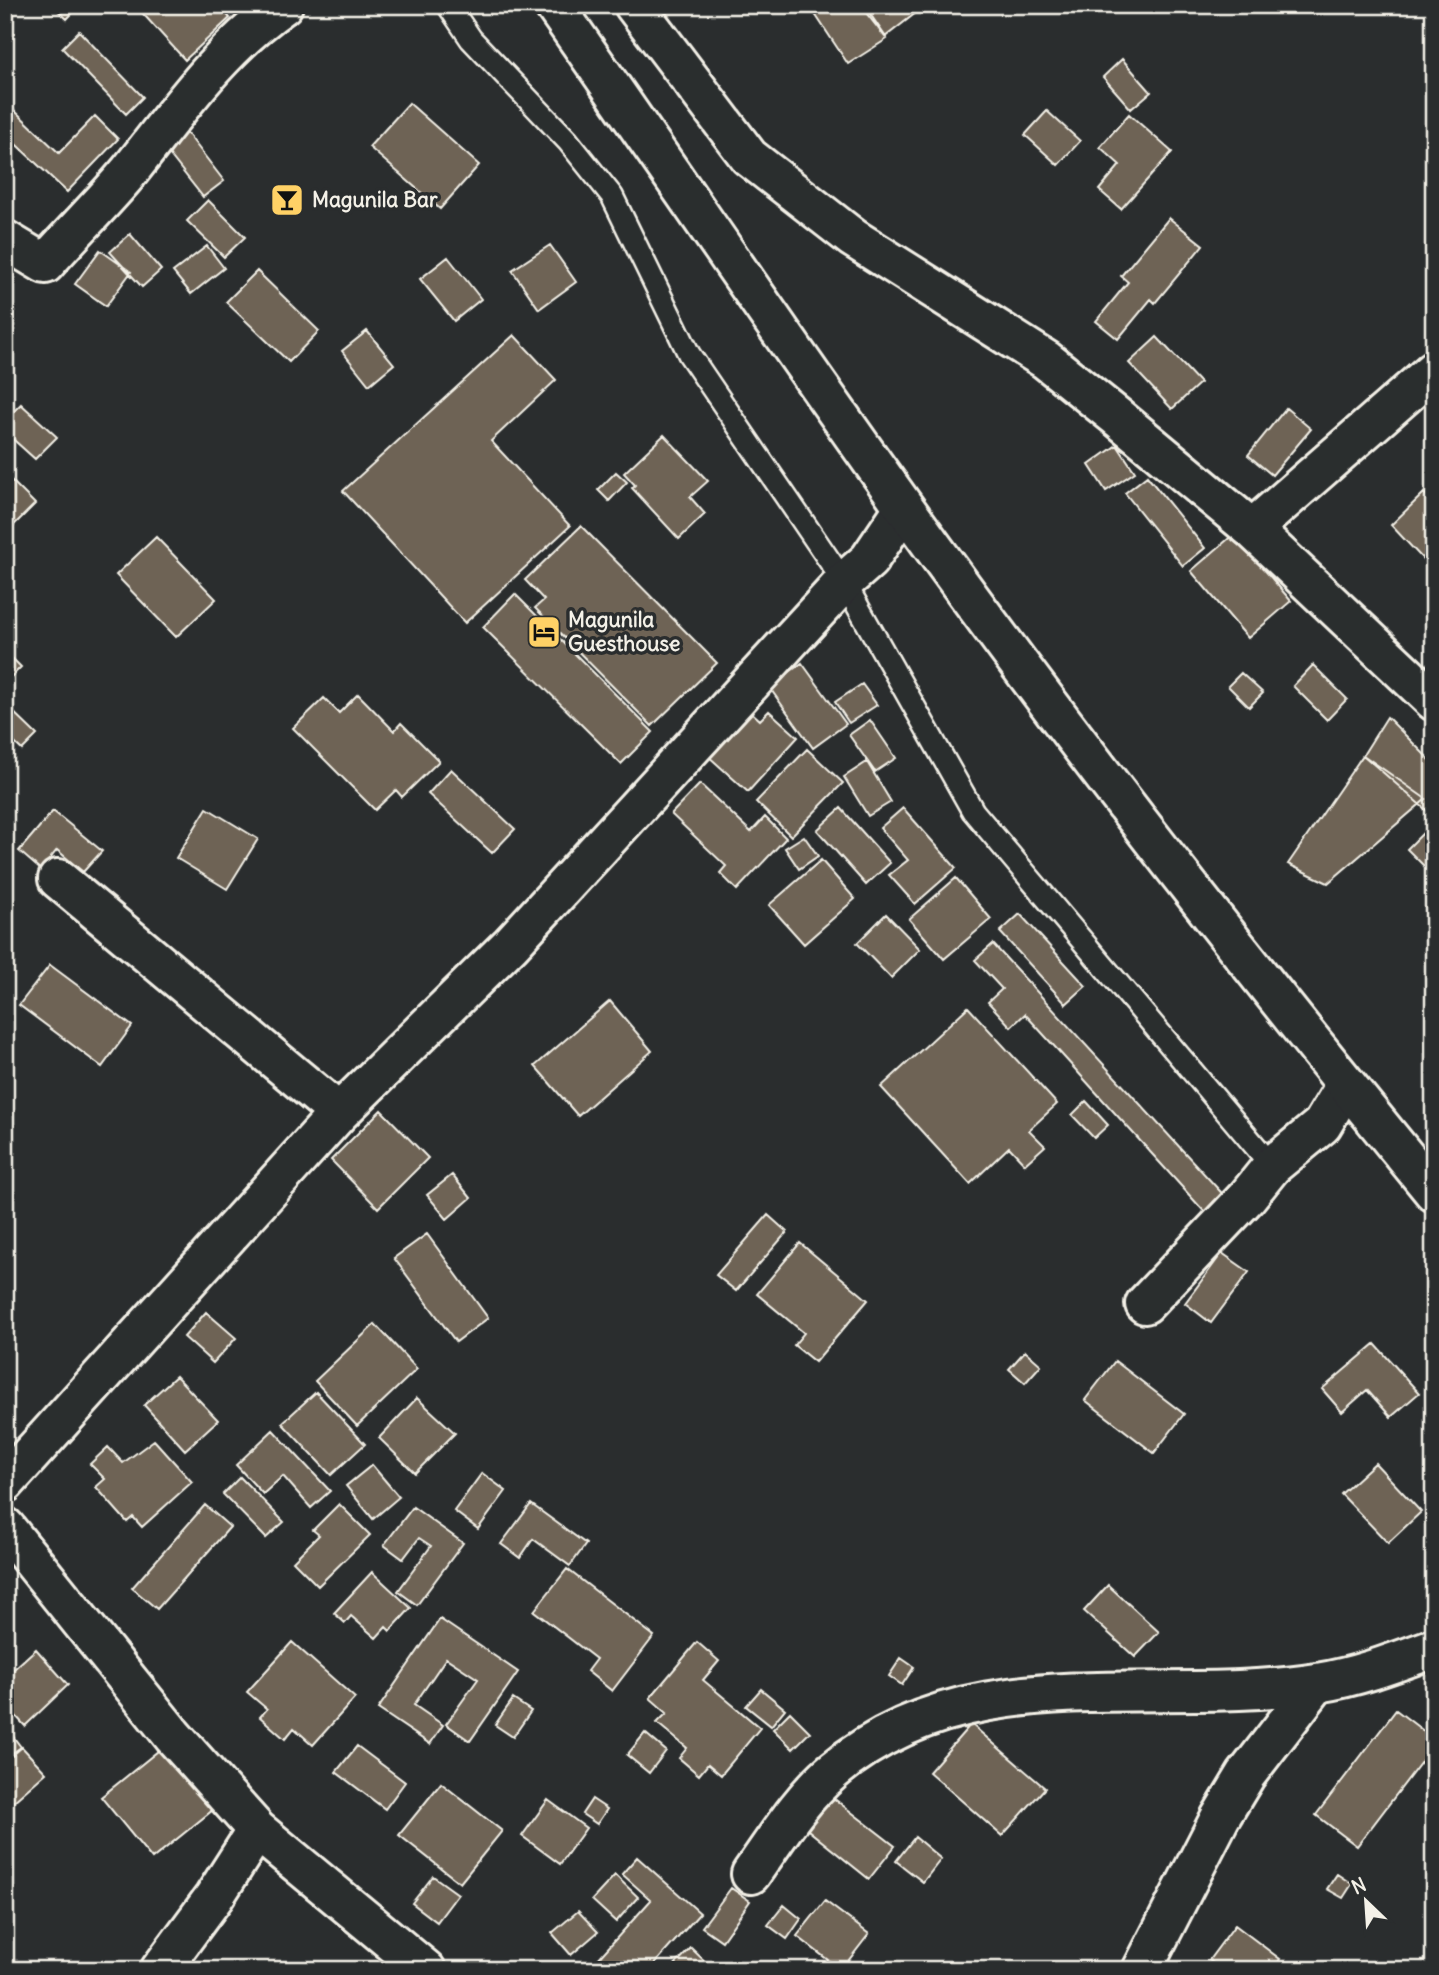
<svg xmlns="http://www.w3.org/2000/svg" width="1439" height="1975" viewBox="0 0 1439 1975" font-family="Delius,sans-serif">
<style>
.building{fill:#6e6355;stroke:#f4f1e8;stroke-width:2}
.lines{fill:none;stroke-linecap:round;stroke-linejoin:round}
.lane-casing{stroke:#f4f1e8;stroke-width:26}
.street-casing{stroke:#f4f1e8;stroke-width:44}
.highway-casing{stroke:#f4f1e8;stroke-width:44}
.lane{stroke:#2a2d2e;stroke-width:21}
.street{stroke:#2a2d2e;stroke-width:38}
.highway{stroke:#2a2d2e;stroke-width:38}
.labels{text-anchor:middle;stroke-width:7;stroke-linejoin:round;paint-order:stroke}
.poi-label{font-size:21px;font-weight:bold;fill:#f4f1e8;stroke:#2a2d2e;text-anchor:start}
</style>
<rect width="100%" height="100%" fill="#2a2d2e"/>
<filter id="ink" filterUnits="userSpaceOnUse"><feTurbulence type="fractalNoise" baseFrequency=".0143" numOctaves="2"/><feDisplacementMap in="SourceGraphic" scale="14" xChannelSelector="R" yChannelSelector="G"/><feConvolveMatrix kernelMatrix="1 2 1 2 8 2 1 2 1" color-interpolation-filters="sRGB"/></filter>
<g filter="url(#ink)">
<!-- building -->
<path class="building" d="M 52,5 L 80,5 L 67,19 Z
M 135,5 L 219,5 L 230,18 L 185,60 Z
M 809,5 L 864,5 L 887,39 L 848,64 Z
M 860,5 L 919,5 L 921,9 L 885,37 Z
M 79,31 L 143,97 L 126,114 L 62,48 Z
M 1122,59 L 1151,92 L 1131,109 L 1103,77 Z
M 409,103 L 479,165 L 440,209 L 369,147 Z
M 15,111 L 59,153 L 95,116 L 118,139 L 67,192 L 5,134 L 5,122 Z
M 1047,111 L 1080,141 L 1058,165 L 1025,135 Z
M 1129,114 L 1172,152 L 1121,209 L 1099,190 L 1120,165 L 1100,147 Z
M 184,129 L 224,181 L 203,197 L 162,145 Z
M 208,200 L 245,237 L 224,257 L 187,221 Z
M 1169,218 L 1203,245 L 1155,303 L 1151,299 L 1118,339 L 1096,321 L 1128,282 L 1121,276 Z
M 130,234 L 161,270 L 142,287 L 110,252 Z
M 550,245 L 576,282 L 539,309 L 512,270 Z
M 207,246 L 224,268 L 191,294 L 173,272 Z
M 100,250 L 131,272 L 106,306 L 75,284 Z
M 448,257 L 481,299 L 454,321 L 420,279 Z
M 257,271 L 319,331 L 289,362 L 226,302 Z
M 367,331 L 394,364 L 369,385 L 342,351 Z
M 514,335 L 556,380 L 491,441 L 570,526 L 465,623 L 343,491 Z
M 1157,337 L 1200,383 L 1172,409 L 1129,363 Z
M 21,404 L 57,437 L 35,459 L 5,432 L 5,420 Z
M 1286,408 L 1311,429 L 1272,475 L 1248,455 Z
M 664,435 L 708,481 L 690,497 L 705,514 L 679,539 L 632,488 L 635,485 L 624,473 Z
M 1117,445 L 1135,472 L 1106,491 L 1089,465 Z
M 616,472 L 627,482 L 609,501 L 598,490 Z
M 5,474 L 35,504 L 5,534 Z
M 1147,476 L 1205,548 L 1183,566 L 1125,493 Z
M 1424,493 L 1434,503 L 1434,571 L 1391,525 Z
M 581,526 L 717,663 L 652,726 L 535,608 L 544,600 L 525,580 Z
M 1234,534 L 1291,601 L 1248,638 L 1191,571 Z
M 156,537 L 216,599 L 176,637 L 116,575 Z
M 515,594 L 653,732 L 621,764 L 483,627 Z
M 5,651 L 21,667 L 5,683 Z
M 802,663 L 846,724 L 813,748 L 769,687 Z
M 1313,665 L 1347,699 L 1327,720 L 1293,686 Z
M 1241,673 L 1263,693 L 1249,707 L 1228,686 Z
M 862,684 L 877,705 L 849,723 L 835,702 Z
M 358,694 L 394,731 L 401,723 L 439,761 L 402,797 L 396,790 L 375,810 L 293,728 L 324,698 L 339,713 Z
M 5,704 L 37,735 L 22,750 L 5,734 Z
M 749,710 L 760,720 L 769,711 L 798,737 L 748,792 L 707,755 Z
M 1387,717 L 1434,764 L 1434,802 L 1426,810 L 1363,755 Z
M 870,720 L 896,758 L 875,772 L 849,735 Z
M 807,749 L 843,783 L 791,836 L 756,802 Z
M 1363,755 L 1426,799 L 1328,883 L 1288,864 Z
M 867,762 L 891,802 L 868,816 L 844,777 Z
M 451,769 L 515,829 L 492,853 L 428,794 Z
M 700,784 L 751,832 L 765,817 L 786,838 L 737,890 L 720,873 L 726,866 L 671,814 Z
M 207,808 L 258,839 L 227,889 L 176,858 Z
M 841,808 L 890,863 L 866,885 L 817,830 Z
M 903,808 L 956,868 L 915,904 L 889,875 L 908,860 L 880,828 Z
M 53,811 L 102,851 L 83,872 L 57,850 L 41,870 L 19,851 Z
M 1434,822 L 1434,876 L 1407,849 Z
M 804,836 L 818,856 L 799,869 L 785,848 Z
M 821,860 L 855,899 L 804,944 L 769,905 Z
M 956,878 L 991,919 L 944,959 L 909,919 Z
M 886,914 L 920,949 L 891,978 L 857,943 Z
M 1020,914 L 1086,986 L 1066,1004 L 1000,932 Z
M 993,944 L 1230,1202 L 1211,1219 L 1025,1014 L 1011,1027 L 988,1002 L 1002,989 L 975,960 Z
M 50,965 L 132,1026 L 102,1067 L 19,1005 Z
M 610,1001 L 652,1051 L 578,1116 L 535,1066 Z
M 968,1007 L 1057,1104 L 1029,1130 L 1045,1146 L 1025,1164 L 1009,1147 L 970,1184 L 881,1087 Z
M 1086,1101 L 1108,1125 L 1094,1138 L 1072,1115 Z
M 381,1110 L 428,1158 L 378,1208 L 331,1160 Z
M 452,1175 L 471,1198 L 447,1219 L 427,1195 Z
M 768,1215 L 787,1232 L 736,1291 L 716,1275 Z
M 427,1234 L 488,1318 L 456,1342 L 394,1258 Z
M 800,1243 L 868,1300 L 815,1362 L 794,1345 L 804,1333 L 757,1294 Z
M 1222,1253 L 1249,1272 L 1211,1323 L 1185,1303 Z
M 206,1312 L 236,1338 L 213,1363 L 184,1337 Z
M 375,1324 L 417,1369 L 357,1426 L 315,1381 Z
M 1375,1344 L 1419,1393 L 1391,1417 L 1367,1390 L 1342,1412 L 1322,1389 Z
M 1025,1351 L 1041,1365 L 1025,1383 L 1009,1369 Z
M 1115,1361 L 1184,1414 L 1154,1453 L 1085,1400 Z
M 176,1376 L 218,1420 L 185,1450 L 144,1405 Z
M 316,1392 L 365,1444 L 331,1475 L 282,1423 Z
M 417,1398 L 455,1433 L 415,1473 L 379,1438 Z
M 273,1430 L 330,1491 L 311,1508 L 283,1476 L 263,1494 L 236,1465 Z
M 154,1440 L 192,1482 L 142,1527 L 133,1517 L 127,1522 L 96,1487 L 105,1479 L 90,1464 L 108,1447 L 123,1463 Z
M 1375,1463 L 1421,1512 L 1388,1543 L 1341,1494 Z
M 372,1465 L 399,1497 L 373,1519 L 346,1486 Z
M 482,1473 L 506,1491 L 478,1529 L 454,1511 Z
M 240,1477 L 284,1522 L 266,1538 L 223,1494 Z
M 339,1504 L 370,1535 L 318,1586 L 293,1561 L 319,1535 L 313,1530 Z
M 531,1504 L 586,1544 L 570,1566 L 533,1539 L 520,1558 L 501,1544 Z
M 205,1505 L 230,1527 L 157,1609 L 132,1588 Z
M 413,1507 L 463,1543 L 417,1605 L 398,1591 L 431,1546 L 419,1538 L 403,1559 L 384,1545 Z
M 567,1569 L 654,1636 L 612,1691 L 587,1671 L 596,1659 L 534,1611 Z
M 372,1572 L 411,1608 L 390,1631 L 386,1627 L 376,1638 L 351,1616 L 345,1623 L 334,1613 Z
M 1108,1585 L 1159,1632 L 1135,1657 L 1084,1611 Z
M 440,1619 L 518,1672 L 470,1741 L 446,1724 L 478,1679 L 446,1658 L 414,1705 L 443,1725 L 430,1744 L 378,1709 Z
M 292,1642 L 355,1698 L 313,1745 L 294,1728 L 285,1739 L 260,1717 L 267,1709 L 247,1692 Z
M 697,1642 L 719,1661 L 703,1680 L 760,1728 L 721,1775 L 708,1764 L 699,1775 L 679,1758 L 687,1748 L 657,1723 L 667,1713 L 650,1698 Z
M 36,1649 L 68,1685 L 25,1726 L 5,1704 L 5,1677 Z
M 901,1658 L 914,1667 L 902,1685 L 889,1676 Z
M 761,1689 L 785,1709 L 771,1726 L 746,1706 Z
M 513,1699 L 531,1711 L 513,1737 L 495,1725 Z
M 1396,1710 L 1434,1739 L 1434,1745 L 1357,1846 L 1316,1815 Z
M 790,1712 L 810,1732 L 793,1749 L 773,1729 Z
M 971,1724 L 1045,1788 L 1002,1836 L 929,1772 Z
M 5,1726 L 21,1747 L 5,1758 Z
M 645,1733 L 666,1751 L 649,1773 L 627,1755 Z
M 168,1743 L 219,1805 L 152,1859 L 101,1797 Z
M 357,1746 L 405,1782 L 385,1809 L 336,1772 Z
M 22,1747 L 46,1773 L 5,1809 L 5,1762 Z
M 441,1783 L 502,1831 L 460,1883 L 399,1835 Z
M 828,1794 L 895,1846 L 869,1879 L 803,1826 Z
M 592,1799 L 607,1809 L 597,1824 L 582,1814 Z
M 548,1800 L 586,1828 L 560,1864 L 522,1836 Z
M 915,1837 L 941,1859 L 923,1882 L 896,1861 Z
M 637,1857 L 700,1913 L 649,1970 L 588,1970 L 651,1900 L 622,1874 Z
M 1337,1874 L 1352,1884 L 1343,1898 L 1327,1889 Z
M 615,1875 L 638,1897 L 616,1922 L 592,1900 Z
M 433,1876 L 458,1894 L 437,1922 L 412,1903 Z
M 731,1888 L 750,1901 L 722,1941 L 702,1927 Z
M 825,1901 L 869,1934 L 841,1970 L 797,1936 Z
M 784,1905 L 801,1919 L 787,1939 L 768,1925 Z
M 578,1911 L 598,1932 L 571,1955 L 552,1933 Z
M 1235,1925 L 1280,1959 L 1273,1970 L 1222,1970 L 1209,1960 Z
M 691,1948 L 714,1970 L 670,1970 Z"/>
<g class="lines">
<defs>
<path id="lane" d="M 448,5 L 471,39 L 568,141 L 612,196 L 689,354 L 844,582 L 973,811 L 1272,1166"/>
<path id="street" d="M 634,5 L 749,157 L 853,238 L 1046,360 L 1116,416 L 1252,529 L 1434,701
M 5,240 L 45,264 C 72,233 102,204 128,173 C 176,113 219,50 283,5
M 1252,529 L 1434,370
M 58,879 L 339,1113
M 1145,1304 L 1247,1197 L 1272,1166 L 1322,1125 L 1346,1085
M 5,1483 L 339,1113 L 511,944 L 844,582 L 869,560 L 904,508
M 5,1527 L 173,1736 L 257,1830 L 426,1970
M 751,1874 C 776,1839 800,1799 833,1771 C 969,1655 1156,1708 1317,1683 C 1357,1677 1396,1662 1434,1648
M 160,1970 L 214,1897 L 257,1830
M 1142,1970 L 1220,1818 L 1246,1775 L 1317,1683"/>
<path id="highway" d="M 554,5 C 672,173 787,344 907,511 C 1074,744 1252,970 1434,1192"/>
</defs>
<!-- lane casing -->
<use href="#lane" class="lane-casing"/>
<!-- street casing -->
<use href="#street" class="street-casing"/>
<!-- highway casing -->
<use href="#highway" class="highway-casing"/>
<!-- lane -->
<use href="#lane" class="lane"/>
<!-- street -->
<use href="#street" class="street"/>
<!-- highway -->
<use href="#highway" class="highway"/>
</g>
</g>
<!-- icons -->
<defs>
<symbol id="bar-square" viewBox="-11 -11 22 22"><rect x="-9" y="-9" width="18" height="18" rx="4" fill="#ffd166" stroke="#2a2d2e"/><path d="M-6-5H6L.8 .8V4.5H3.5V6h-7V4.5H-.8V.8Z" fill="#111"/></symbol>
<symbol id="hotel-square" viewBox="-11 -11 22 22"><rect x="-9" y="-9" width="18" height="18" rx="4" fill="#ffd166" stroke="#2a2d2e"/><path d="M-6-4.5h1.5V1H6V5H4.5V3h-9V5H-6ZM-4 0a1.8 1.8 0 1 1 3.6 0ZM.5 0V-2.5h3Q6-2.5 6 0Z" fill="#111"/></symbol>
</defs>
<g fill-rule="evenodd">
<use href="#bar-square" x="268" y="181" width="38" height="38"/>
<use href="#hotel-square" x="525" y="613" width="38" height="38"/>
</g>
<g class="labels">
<!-- poi labels -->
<g class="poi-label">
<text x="312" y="207">Magunila Bar</text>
<text x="568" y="627">Magunila<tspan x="568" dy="24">Guesthouse</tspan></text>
</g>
</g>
<!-- margin -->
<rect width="1439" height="1975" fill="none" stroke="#2a2d2e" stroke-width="28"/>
<rect x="14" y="14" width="1411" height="1947" fill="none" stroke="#f4f1e8" stroke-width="2.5" filter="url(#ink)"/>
<!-- north arrow -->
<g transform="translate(1366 1901) rotate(335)" stroke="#2a2d2e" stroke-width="5" paint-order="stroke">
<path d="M0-5L12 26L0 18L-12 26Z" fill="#f4f1e8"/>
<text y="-10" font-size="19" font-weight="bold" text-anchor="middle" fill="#f4f1e8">N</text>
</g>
</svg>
